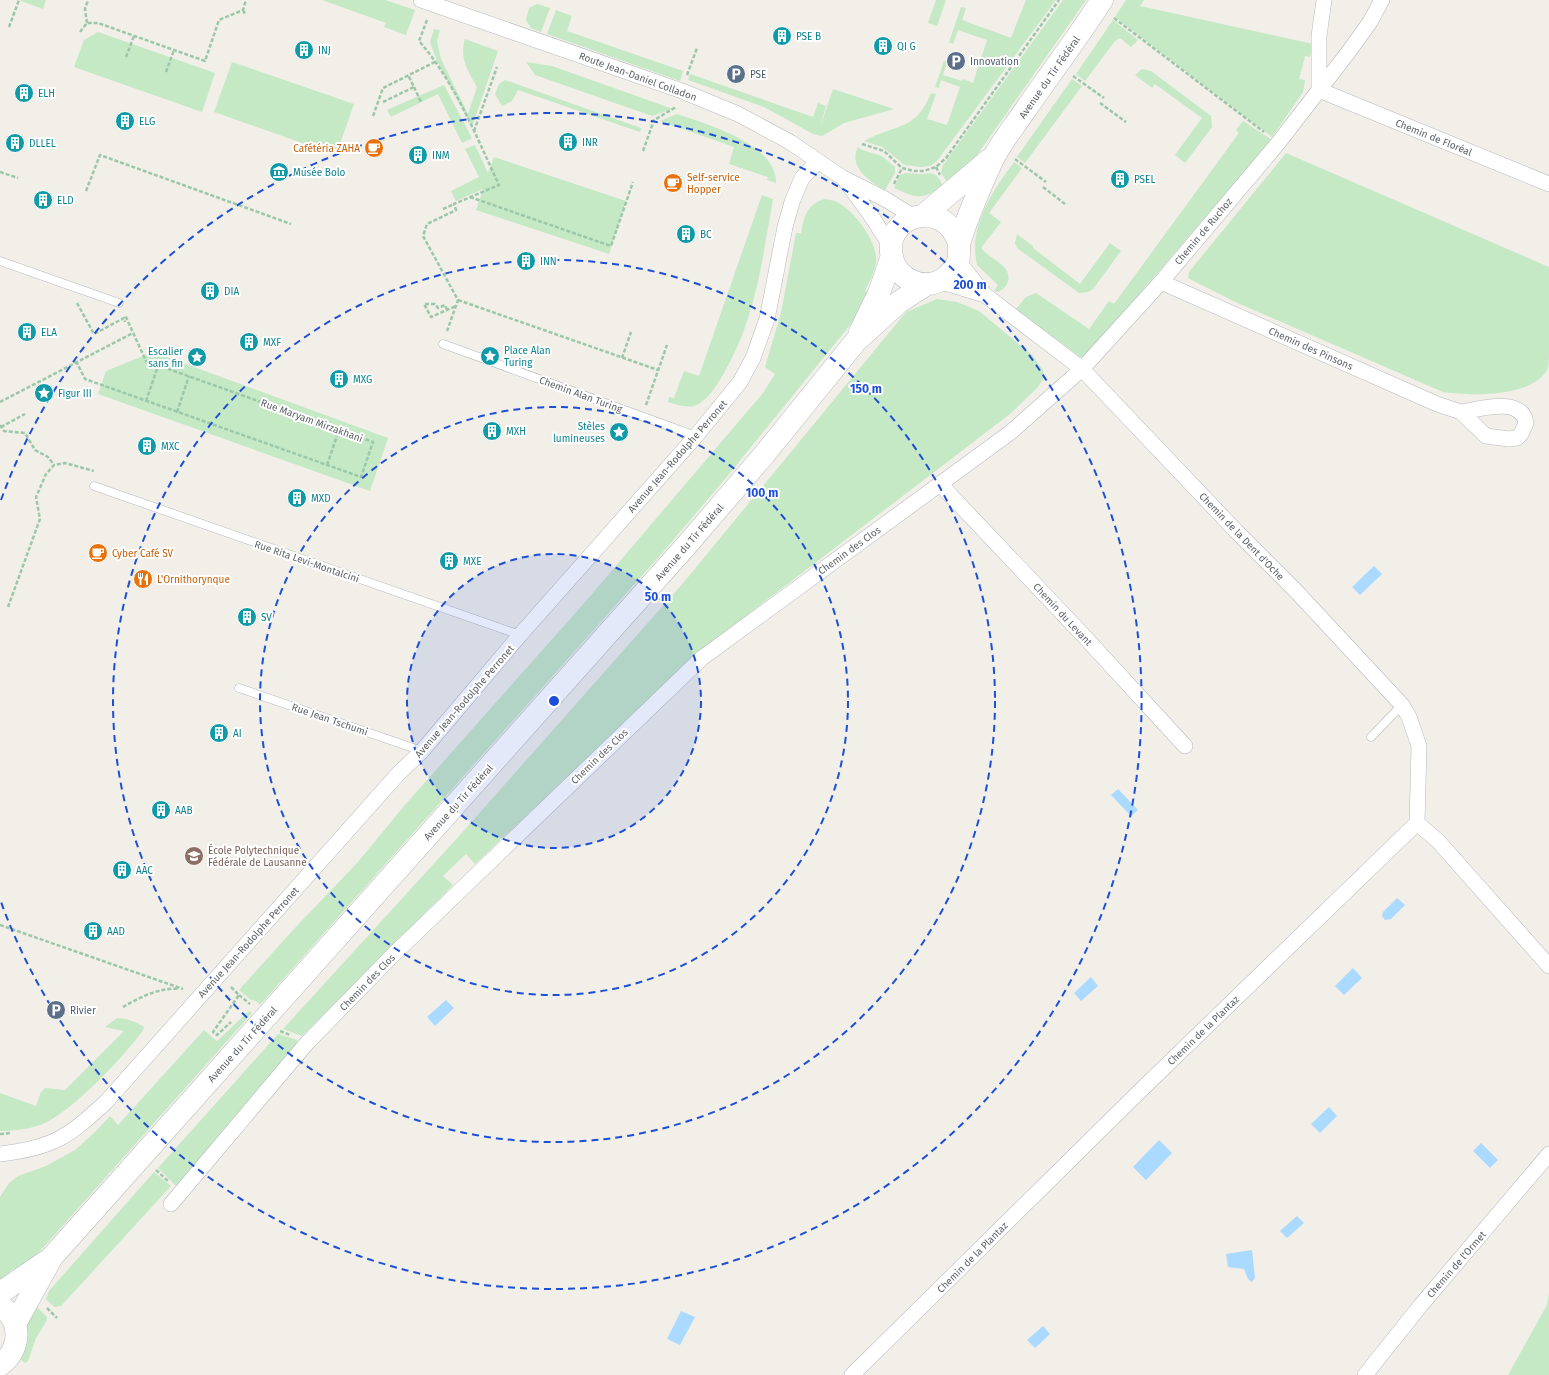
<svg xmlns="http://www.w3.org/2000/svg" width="1549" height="1375" viewBox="0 0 1549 1375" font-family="'Fira Sans',sans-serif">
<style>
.green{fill:#c5e8c5}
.water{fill:#aadaff}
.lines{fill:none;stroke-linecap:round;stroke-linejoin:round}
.lane-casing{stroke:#b5b8bc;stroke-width:9}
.street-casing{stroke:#b5b8bc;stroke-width:16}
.secondary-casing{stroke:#b6babf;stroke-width:23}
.path{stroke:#9cc7a9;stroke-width:2.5;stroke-dasharray:4 2;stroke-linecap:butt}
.lane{stroke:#fff;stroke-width:8}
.street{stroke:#fff;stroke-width:15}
.secondary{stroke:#fff;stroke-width:22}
.ring{fill:none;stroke:#1d4ed8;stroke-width:2;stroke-dasharray:7 5}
.labels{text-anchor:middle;stroke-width:4;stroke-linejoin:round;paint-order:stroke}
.culture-label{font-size:10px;fill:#0d838f;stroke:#fff;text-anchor:start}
.service-label{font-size:10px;fill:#4e5e75;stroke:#fff;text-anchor:start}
.street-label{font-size:10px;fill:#5f6368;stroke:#fff}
.food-label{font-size:10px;fill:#c56008;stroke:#fff;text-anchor:start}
.education-label{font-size:10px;fill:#785e54;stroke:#fff;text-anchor:start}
.centre{fill:#1d4ed8;stroke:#fff;stroke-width:2}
.ring-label{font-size:12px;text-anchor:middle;font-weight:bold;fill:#1d4ed8;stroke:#fff;stroke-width:4;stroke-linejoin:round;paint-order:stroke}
</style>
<rect width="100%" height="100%" fill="#f1efe8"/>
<!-- green -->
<path class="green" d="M 21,0 L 46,0 L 43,9 L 21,1 Z
M 322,0 L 385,0 L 415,10 L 406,35 L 384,27 L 386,23 Z
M 936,0 L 946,0 L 937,26 L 928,23 Z
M 1026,0 L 1056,0 L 937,161 L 930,166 L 921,167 L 905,165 L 882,147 L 864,141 C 897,123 915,132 931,93 L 936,94 L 927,119 L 947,125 L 960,87 L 941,80 L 939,88 L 935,87 L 944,61 L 947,62 L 943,75 L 962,81 L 963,79 L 973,83 L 987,40 L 958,30 L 953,44 L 949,42 L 961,7 L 966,8 L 962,20 L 1011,38 Z
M 1063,0 L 1086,0 L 968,168 L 947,182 L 941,173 L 943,165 Z
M 1126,0 L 1144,0 L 1140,6 L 1313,44 L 1310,57 L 1305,56 L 1299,79 L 1305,80 L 1303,92 L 1272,137 L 1115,17 Z
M 537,4 L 550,8 L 541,32 L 531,28 L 526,20 L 529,8 Z
M 556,10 L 572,16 L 567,31 L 683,71 L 680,81 L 547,34 Z
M 1113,20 L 1138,40 L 1131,47 L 1120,38 L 1115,41 L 1085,81 L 1076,74 Z
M 434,29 L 440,30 L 437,41 L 441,59 L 468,114 L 477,87 C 468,71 459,58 465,39 L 498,51 L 472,127 L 437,61 L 430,42 Z
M 98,32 L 215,73 L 202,112 L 74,67 L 84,40 Z
M 232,62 L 354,104 L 336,155 L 214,112 Z
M 526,62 L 552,66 L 673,109 L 652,116 L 535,75 Z
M 1142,69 L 1151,71 L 1211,116 L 1212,127 L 1185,163 L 1175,155 L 1202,118 L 1155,84 L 1152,88 L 1135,75 Z
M 690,74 L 813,117 L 818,103 L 826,106 L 820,127 L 833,89 L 894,109 L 844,123 L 822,136 L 813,134 L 764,107 L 688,80 Z
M 1072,79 L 1082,86 L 1025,163 L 1017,157 Z
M 505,80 L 641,128 L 640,132 L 518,90 L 512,101 L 502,106 L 495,94 L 499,84 Z
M 444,85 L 472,138 L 462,143 L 438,94 L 391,117 L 387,110 Z
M 677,114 C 706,124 777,144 776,183 L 767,180 L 768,177 L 729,164 L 734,147 L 660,121 Z
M 1243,121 L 1272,140 L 1083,359 L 1016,309 L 1026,297 L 1036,293 L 1089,329 L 1109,301 L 1114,304 L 1239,133 L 1236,130 Z
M 475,145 L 488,173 L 494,157 L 626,201 L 609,254 L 476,210 L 483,189 L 456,201 L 451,191 L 479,177 L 465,149 Z
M 858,147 L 862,150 L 882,156 L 895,167 L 895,173 L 885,190 C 869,181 848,167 858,147 Z
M 1286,153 L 1549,267 C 1549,293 1549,320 1549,347 C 1549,353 1549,363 1548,368 C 1534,398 1470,396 1443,392 L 1233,301 L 1188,278 L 1189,272 Z
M 1014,162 L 1022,168 L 989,213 L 1001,222 L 981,248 C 989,259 1015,266 1007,284 C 1005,288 1002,290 998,292 L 994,291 L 998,285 L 977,265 C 968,227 992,192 1014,162 Z
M 906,173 C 910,173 915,174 919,174 C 934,174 934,170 943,185 C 923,201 916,198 894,188 L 900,175 Z
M 762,195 L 773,199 C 762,261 755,323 721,378 C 715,388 706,402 694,406 C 685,408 676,404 668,402 L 669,397 L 674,398 L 684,371 L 699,376 Z
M 825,199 C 829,200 833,200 837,202 C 854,211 878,241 876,262 C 875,272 869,282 865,291 L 871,294 L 863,309 L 725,479 L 663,552 L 260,1005 L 256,1001 L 251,1000 L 239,990 L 294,929 L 358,862 L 404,806 L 586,601 L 763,393 L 775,374 L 765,367 L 781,313 L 796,233 L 801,233 C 804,216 807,204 825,199 Z
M 1017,234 L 1033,246 L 1033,248 L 1080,284 L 1110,243 L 1121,251 L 1093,289 L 1088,292 L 1079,293 L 1017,248 L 1015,243 Z
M 937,299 L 957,302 L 979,311 L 1032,355 L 1043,370 L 1044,378 L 1037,388 L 1010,414 L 730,628 L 609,737 L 475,864 L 466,854 L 443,876 L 453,885 L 302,1036 L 283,1029 L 460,835 L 684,582 L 906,312 Z
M 153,352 L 388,438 L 370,491 L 98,394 L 106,371 Z
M 249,1011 L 252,1013 L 25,1268 L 18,1274 L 13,1269 L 0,1280 L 0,1197 L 9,1183 L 18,1176 L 46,1166 L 75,1150 L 94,1133 L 110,1116 L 118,1125 L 204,1030 L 217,1041 Z
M 117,1018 C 126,1018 137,1022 144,1027 L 143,1030 C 125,1056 73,1110 45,1123 C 31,1129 15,1131 0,1131 L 0,1093 L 36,1106 L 41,1092 L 45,1088 L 65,1090 L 124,1031 L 105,1027 Z
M 278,1034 L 297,1040 L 297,1048 L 177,1187 L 158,1168 Z
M 154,1172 L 171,1186 L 61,1306 L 54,1307 L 46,1299 L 49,1291 Z
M 1549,1292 L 1549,1375 L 1508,1375 L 1547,1305 Z
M 34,1304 L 47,1317 L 47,1320 L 36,1338 L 28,1361 L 25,1363 L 19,1358 L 26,1327 Z"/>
<!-- water -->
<path class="water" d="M 1374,566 L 1382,574 L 1360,595 L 1352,587 Z
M 1118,789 L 1138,810 L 1131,816 L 1111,795 Z
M 1397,898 L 1405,905 L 1391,919 L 1385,920 L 1382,916 L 1383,912 Z
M 1353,968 L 1362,978 L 1344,995 L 1335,986 Z
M 1091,977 L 1098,986 L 1081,1001 L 1074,993 Z
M 446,1000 L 454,1008 L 435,1026 L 427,1017 Z
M 1329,1107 L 1337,1116 L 1320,1133 L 1311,1124 Z
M 1159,1140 L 1172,1153 L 1146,1180 L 1133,1167 Z
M 1481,1143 L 1498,1160 L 1490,1168 L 1473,1151 Z
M 1297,1216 L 1304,1223 L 1287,1238 L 1280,1231 Z
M 1252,1250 L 1255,1278 L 1252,1282 L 1248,1279 L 1244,1269 L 1228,1267 L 1226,1254 Z
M 681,1311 L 695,1317 L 680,1345 L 667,1339 Z
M 1043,1326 L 1050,1334 L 1035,1348 L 1027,1340 Z"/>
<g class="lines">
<defs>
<path id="lane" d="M 0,261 L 119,303
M 443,344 L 696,436
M 94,486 L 520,635
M 239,688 L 422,751
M 1371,737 L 1402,705"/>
<path id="street" d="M 421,0 L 682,91 L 738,114 L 790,142 L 843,178 L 885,199 L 914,217
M 1324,0 L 1319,36 L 1319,90 L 1549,184
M 845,180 L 872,217 L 891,247
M 958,261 L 985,295 L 1082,369 L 1236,531 L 1295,590 L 1402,705 L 1409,717 L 1419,746 L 1417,823
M 937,282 L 952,285 L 985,295
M 1161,282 L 1437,404 L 1461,412 L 1486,436 L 1509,439 L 1517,438 L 1521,434 L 1526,423 C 1522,396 1480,409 1461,412
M 940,484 L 1082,634 L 1185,746
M 0,1154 C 53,1148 68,1137 106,1102 L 398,774 L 422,751 L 520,635 L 696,436 L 740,382 L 753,358 L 767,319 L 785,227 L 792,202 L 802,178 L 818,161
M 171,1204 L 307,1043 L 394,954 L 702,658 L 1011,432 L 1082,369 L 1161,282 L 1279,142 L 1350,50 L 1370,22 L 1382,0
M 852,1375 L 1142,1089 L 1417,823 L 1438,841 L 1549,966
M 1365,1375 L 1421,1305 L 1549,1154"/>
<path id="secondary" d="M 924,215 L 989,160
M 959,243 C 943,196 882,216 892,258 C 898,281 928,293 947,276 C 952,272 955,268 958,262 C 960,255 958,248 960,241 C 968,214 980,188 991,163 C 1000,143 1014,127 1026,109 C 1051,73 1078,37 1102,0
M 860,332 L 879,293 L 892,256
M 0,1293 L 47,1261
M 0,1306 C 23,1320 21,1350 0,1365
M 15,1324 L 52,1257 L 685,547 L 763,456 L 856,341 L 899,302 L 927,284"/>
</defs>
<!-- lane casing -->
<use href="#lane" class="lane-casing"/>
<!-- street casing -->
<use href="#street" class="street-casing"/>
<!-- secondary casing -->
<use href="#secondary" class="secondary-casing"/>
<!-- path -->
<path class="path" d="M 243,10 L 245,14
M 1114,18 L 1264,132
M 427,20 L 419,41 C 455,82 476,136 499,185 L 454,204 L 456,210 L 427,224 L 423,236 L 458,300 L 447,331
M 87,23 L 85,9 L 88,0
M 9,27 L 19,0
M 80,32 L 87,23 L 98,23 L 205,61 L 219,20 L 243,10 L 246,0
M 126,57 L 134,36
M 166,72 L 174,50
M 687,75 L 697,48
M 1073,76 L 1104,98
M 414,87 L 421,102
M 383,102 L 414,87 L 408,75
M 1100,103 L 1126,122
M 373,116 L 383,88 L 437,61
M 651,122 L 676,107
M 474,131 L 497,67
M 862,144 L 884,151 L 902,168 L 914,171 L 924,171 L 936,167 L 946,158 L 1059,0
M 643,151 L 653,123
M 1015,159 L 1046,182
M 936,167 L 940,175
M 0,172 L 18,178
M 894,184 L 902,168
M 1043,187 L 1065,204
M 86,191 L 100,155 L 291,224
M 470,197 L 611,246 L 633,182
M 443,209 L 454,204
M 458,300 L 658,370
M 77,303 L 94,334 L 124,318 L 125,322
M 447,310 L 445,305 L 438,308 L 435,304 L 424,304 L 431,317 L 456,306
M 622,358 L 631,332
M 76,361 L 85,379 L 361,477 L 373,442 L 146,361 L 125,315
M 146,401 L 158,366
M 0,402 L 133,333
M 646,405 L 667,345
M 177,412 L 189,376
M 0,425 L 4,431 L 25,433 L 35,450 L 48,457 L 54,465
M 1,427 L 25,414
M 327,465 L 339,430
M 8,607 L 40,519 L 36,497 L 46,474 L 54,465 L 65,463 L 94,471
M 0,925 L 183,989
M 231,987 L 239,995 L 213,1032 L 217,1035 L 231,1022
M 239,995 L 250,1004
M 123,1007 C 138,998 160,987 179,989
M 280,1031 L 290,1035
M 0,1134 L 11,1133
M 156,1170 L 168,1181
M 47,1308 L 57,1318"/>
<!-- lane -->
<use href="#lane" class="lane"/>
<!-- street -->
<use href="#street" class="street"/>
<!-- secondary -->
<use href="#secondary" class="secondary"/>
</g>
<!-- distance rings -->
<circle cx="554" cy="701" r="147" fill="#1d4ed8" fill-opacity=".12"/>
<g class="ring">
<circle cx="554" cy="701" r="147"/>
<circle cx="554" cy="701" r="294"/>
<circle cx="554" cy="701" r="441"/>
<path d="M1 500A588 588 0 1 1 1 902"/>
</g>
<!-- icons -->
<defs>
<symbol id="building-disc" viewBox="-11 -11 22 22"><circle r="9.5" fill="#0f9aa8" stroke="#fff"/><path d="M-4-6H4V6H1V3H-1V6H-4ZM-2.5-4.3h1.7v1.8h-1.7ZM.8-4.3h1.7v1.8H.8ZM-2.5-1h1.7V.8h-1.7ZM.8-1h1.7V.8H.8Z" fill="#fff"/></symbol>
<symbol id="parking-disc" viewBox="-11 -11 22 22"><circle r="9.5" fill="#5c6f8a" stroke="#fff"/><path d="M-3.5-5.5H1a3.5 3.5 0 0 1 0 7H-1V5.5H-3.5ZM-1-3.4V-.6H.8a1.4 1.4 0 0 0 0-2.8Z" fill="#fff"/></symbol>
<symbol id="cafe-disc" viewBox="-11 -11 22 22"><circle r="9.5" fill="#e8710a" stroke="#fff"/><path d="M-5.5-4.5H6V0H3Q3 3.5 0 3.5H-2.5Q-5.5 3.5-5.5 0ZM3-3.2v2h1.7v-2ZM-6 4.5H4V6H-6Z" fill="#fff"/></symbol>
<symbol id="museum-disc" viewBox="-11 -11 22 22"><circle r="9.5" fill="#0f9aa8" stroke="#fff"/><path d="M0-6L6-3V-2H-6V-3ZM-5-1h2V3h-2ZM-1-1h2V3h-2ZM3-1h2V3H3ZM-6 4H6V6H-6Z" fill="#fff"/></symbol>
<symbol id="sight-disc" viewBox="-11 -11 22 22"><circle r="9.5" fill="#0f9aa8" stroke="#fff"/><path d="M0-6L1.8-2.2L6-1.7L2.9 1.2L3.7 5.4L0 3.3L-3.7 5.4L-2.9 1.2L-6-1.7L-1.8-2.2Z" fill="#fff"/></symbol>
<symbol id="restaurant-disc" viewBox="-11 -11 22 22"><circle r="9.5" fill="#e8710a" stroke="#fff"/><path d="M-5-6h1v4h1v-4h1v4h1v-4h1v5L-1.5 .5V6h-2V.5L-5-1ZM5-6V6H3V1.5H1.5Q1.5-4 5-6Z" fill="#fff"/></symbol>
<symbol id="university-disc" viewBox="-11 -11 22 22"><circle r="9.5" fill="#8d6e63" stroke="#fff"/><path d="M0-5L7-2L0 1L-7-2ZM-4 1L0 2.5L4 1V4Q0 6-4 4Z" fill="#fff"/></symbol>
</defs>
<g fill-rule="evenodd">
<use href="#building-disc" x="771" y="25" width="22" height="22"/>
<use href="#building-disc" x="872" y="35" width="22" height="22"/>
<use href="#building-disc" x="293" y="39" width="22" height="22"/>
<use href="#parking-disc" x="945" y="50" width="22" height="22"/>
<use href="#parking-disc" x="725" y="63" width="22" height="22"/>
<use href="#building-disc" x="13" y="82" width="22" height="22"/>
<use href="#building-disc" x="114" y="110" width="22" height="22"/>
<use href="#building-disc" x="557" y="131" width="22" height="22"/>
<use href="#building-disc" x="4" y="132" width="22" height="22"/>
<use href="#cafe-disc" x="363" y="137" width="22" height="22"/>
<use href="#building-disc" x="407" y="144" width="22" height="22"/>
<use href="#museum-disc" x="268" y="161" width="22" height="22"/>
<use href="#building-disc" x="1109" y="168" width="22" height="22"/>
<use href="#cafe-disc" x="662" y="172" width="22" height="22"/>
<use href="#building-disc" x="32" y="189" width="22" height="22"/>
<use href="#building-disc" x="675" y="223" width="22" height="22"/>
<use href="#building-disc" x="515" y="250" width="22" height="22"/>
<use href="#building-disc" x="199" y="280" width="22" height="22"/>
<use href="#building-disc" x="16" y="321" width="22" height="22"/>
<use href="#building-disc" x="238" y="331" width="22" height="22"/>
<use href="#sight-disc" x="479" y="345" width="22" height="22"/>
<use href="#sight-disc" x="186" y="346" width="22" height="22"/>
<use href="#building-disc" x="328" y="368" width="22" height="22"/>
<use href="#sight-disc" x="33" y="382" width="22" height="22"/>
<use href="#building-disc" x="481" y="420" width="22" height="22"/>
<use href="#sight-disc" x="608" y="421" width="22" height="22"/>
<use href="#building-disc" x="136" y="435" width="22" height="22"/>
<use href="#building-disc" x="286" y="487" width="22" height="22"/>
<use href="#cafe-disc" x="87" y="542" width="22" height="22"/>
<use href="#building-disc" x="438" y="550" width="22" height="22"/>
<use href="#restaurant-disc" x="132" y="568" width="22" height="22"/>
<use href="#building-disc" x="236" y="606" width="22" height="22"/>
<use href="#building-disc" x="208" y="722" width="22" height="22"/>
<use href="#building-disc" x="150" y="799" width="22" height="22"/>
<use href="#university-disc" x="183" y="845" width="22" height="22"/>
<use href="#building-disc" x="111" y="859" width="22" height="22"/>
<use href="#building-disc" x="82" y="920" width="22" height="22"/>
<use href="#parking-disc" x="45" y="999" width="22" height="22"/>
</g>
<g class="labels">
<!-- culture labels -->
<g class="culture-label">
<text x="796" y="40">PSE B</text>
<text x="897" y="50">QI G</text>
<text x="318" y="54">INJ</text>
<text x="38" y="97">ELH</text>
<text x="139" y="125">ELG</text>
<text x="582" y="146">INR</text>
<text x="29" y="147">DLLEL</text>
<text x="432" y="159">INM</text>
<text x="293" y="176">Musée Bolo</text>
<text x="1134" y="183">PSEL</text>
<text x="57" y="204">ELD</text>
<text x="700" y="238">BC</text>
<text x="540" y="265">INN</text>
<text x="224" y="295">DIA</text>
<text x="41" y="336">ELA</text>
<text x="263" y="346">MXF</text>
<text x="504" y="354">Place Alan<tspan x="504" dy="12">Turing</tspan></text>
<text x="183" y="355" text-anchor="end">Escalier<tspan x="183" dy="12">sans fin</tspan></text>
<text x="353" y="383">MXG</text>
<text x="58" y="397">Figur III</text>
<text x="605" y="430" text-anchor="end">Stèles<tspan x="605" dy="12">lumineuses</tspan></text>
<text x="506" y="435">MXH</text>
<text x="161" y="450">MXC</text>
<text x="311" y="502">MXD</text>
<text x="463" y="565">MXE</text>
<text x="261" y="621">SV</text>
<text x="233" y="737">AI</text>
<text x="175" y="814">AAB</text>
<text x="136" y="874">AAC</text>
<text x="107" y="935">AAD</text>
</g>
<!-- service labels -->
<g class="service-label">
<text x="970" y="65">Innovation</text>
<text x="750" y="78">PSE</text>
<text x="70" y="1014">Rivier</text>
</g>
<!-- street labels -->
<g class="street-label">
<text transform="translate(638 76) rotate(20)" y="4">Route Jean-Daniel Colladon</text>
<text transform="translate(1049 77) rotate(-55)" y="4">Avenue du Tir Fédéral</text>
<text transform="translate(1434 137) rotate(22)" y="4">Chemin de Floréal</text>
<text transform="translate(1203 231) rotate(-50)" y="4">Chemin de Ruchoz</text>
<text transform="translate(1311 348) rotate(24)" y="4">Chemin des Pinsons</text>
<text transform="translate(581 394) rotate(20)" y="4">Chemin Alan Turing</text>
<text transform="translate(312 420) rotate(20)" y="4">Rue Maryam Mirzakhani</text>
<text transform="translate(677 456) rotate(-49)" y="4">Avenue Jean-Rodolphe Perronet</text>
<text transform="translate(1242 536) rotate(46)" y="4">Chemin de la Dent d'Oche</text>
<text transform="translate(689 542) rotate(-49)" y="4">Avenue du Tir Fédéral</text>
<text transform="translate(849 550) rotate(-36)" y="4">Chemin des Clos</text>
<text transform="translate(307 561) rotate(19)" y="4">Rue Rita Levi-Montalcini</text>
<text transform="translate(1063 614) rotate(47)" y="4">Chemin du Levant</text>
<text transform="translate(464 701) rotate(-49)" y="4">Avenue Jean-Rodolphe Perronet</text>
<text transform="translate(330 719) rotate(19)" y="4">Rue Jean Tschumi</text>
<text transform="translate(599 756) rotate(-44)" y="4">Chemin des Clos</text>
<text transform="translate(458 802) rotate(-48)" y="4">Avenue du Tir Fédéral</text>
<text transform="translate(248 942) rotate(-48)" y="4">Avenue Jean-Rodolphe Perronet</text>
<text transform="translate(367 982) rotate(-46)" y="4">Chemin des Clos</text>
<text transform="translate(1203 1030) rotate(-44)" y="4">Chemin de la Plantaz</text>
<text transform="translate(242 1044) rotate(-48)" y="4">Avenue du Tir Fédéral</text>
<text transform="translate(972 1257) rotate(-45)" y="4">Chemin de la Plantaz</text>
<text transform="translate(1456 1264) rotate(-49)" y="4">Chemin de l'Ormet</text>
</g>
<!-- food labels -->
<g class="food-label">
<text x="360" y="152" text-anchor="end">Cafétéria ZAHA</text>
<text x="687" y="181">Self-service<tspan x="687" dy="12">Hopper</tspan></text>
<text x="112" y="557">Cyber Café SV</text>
<text x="157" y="583">L'Ornithorynque</text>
</g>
<!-- education labels -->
<g class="education-label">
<text x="208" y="854">École Polytechnique<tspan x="208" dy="12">Fédérale de Lausanne</tspan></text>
</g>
</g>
<circle cx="554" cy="701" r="6" class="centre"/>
<g class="ring-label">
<text x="970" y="289">200 m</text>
<text x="866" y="393">150 m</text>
<text x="762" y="497">100 m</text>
<text x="658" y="601">50 m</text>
</g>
</svg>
